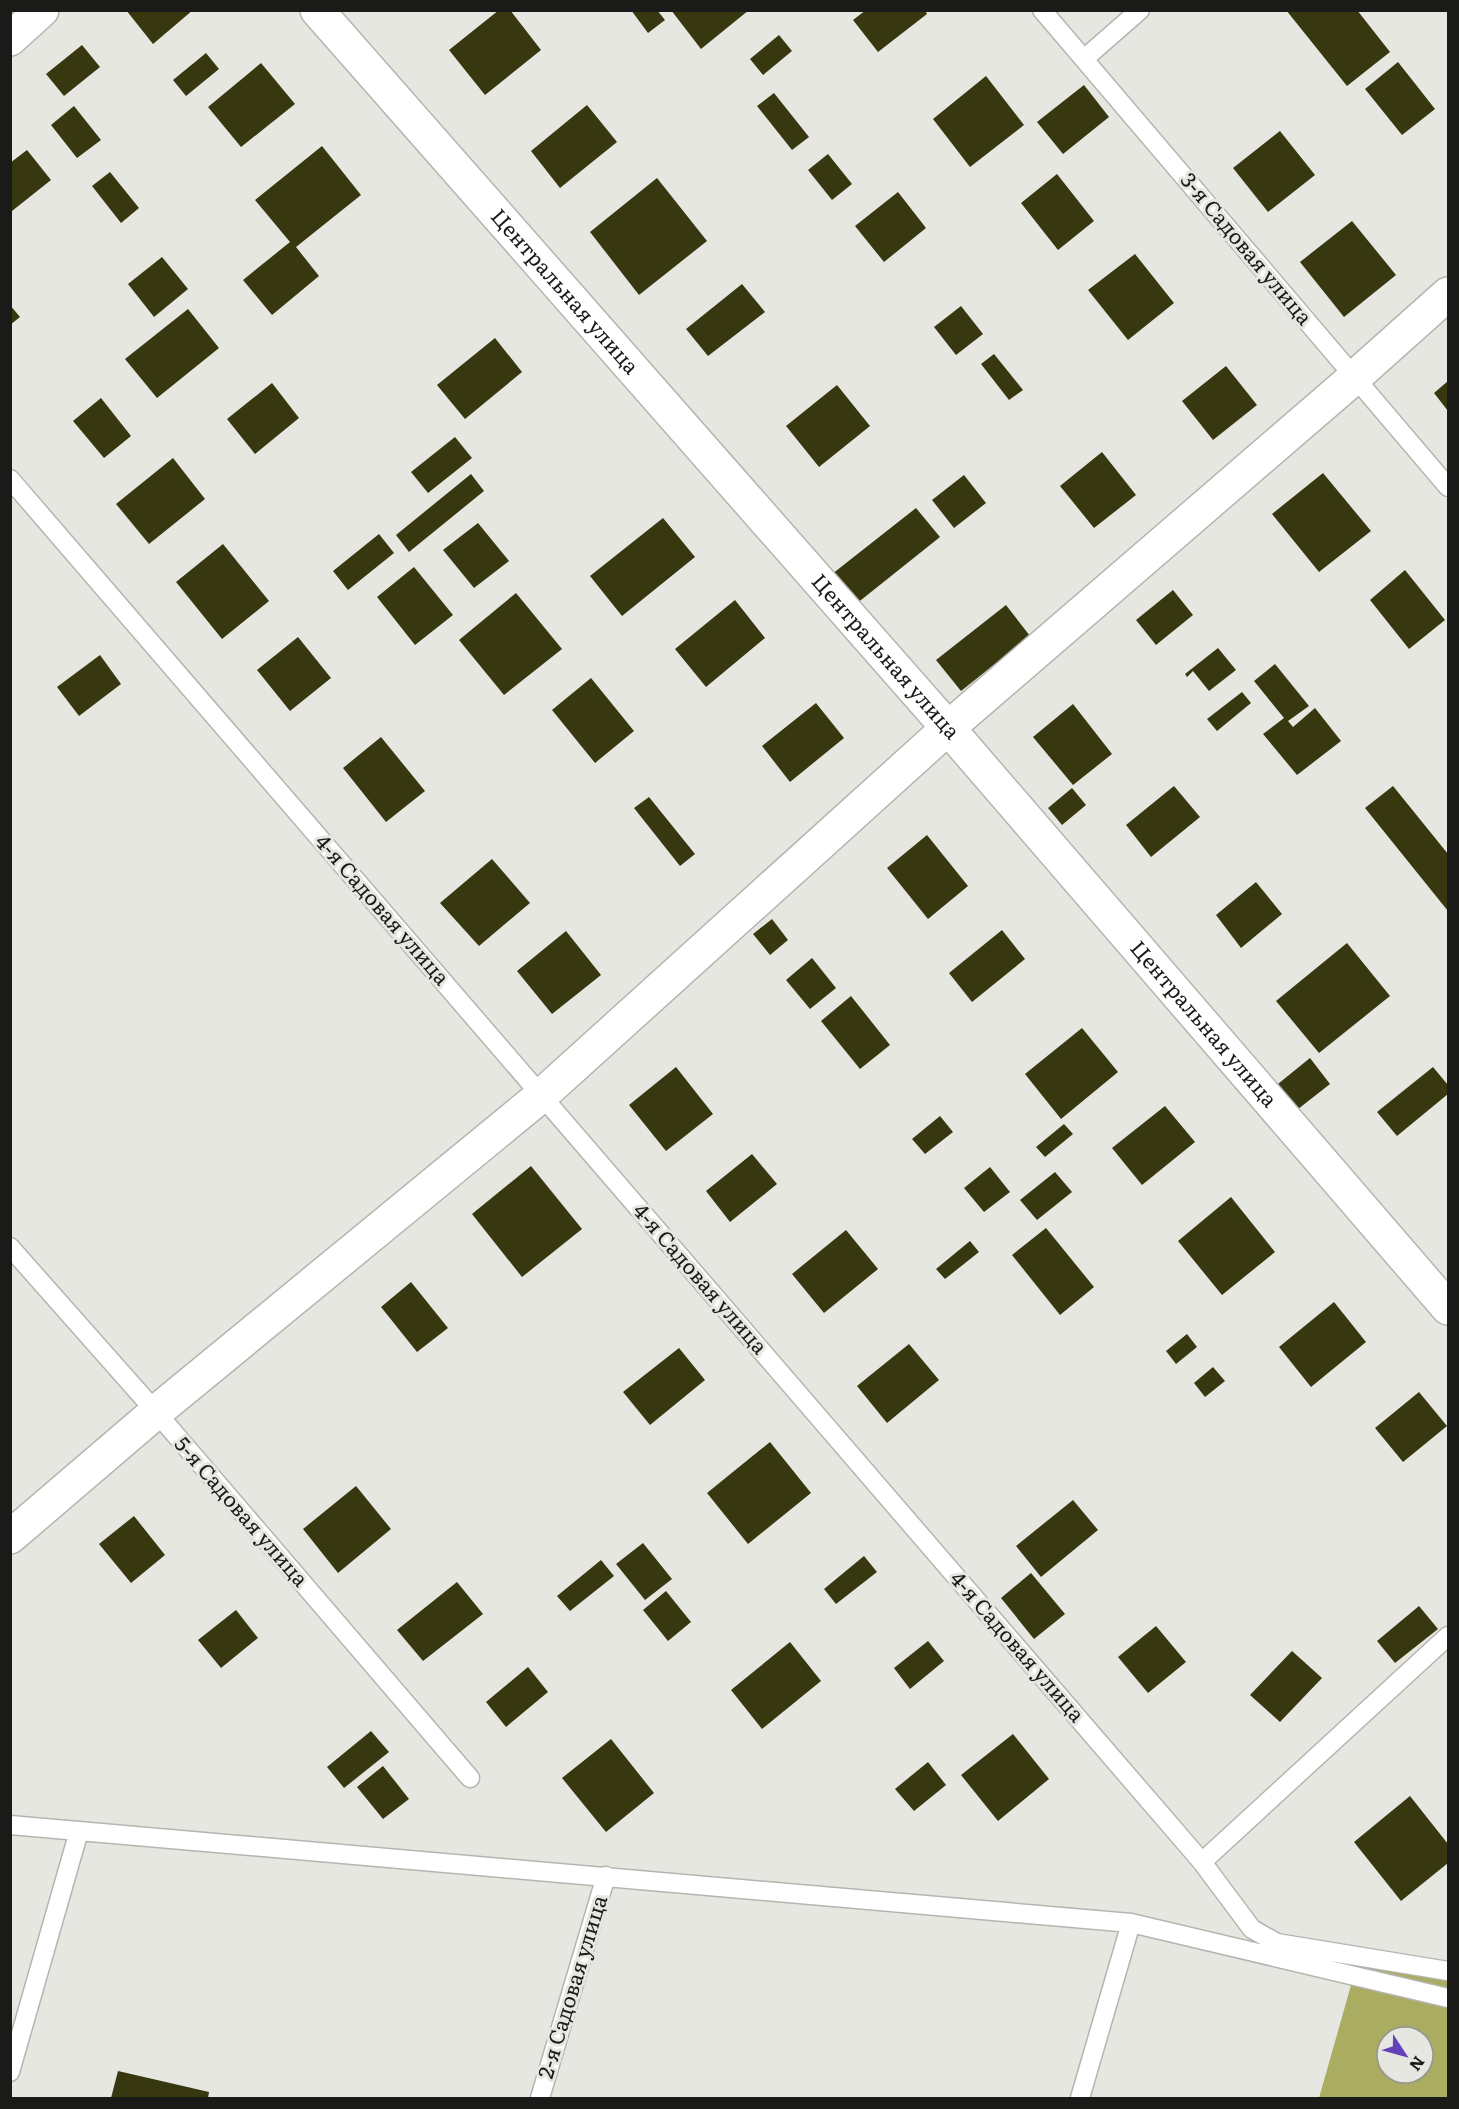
<svg xmlns="http://www.w3.org/2000/svg" width="1459" height="2109" viewBox="0 0 1459 2109" font-family="Literata,serif">
<style>
.forest{fill:#a9ac61;fill-rule:evenodd}
.building{fill:#373710}
.lines{fill:none;stroke-linecap:round;stroke-linejoin:round}
.service-casing{stroke:#b5b5b0;stroke-width:21}
.minor-casing{stroke:#b5b5b0;stroke-width:36}
.service{stroke:#fff;stroke-width:18}
.minor{stroke:#fff;stroke-width:33}
.labels{text-anchor:middle;stroke-width:6;stroke-linejoin:round;paint-order:stroke}
.street-label{font-size:21px;fill:#1a1a18;stroke:#e7e7e2}
</style>
<rect width="100%" height="100%" fill="#e7e7e2"/>
<!-- forest -->
<path class="forest" d="M 1361,1950 L 1448,1966 L 1448,2098 L 1319,2098 ZM 1387,2037 L 1423,2037 L 1423,2073 L 1387,2073 Z"/>
<!-- building -->
<path class="building" d="M 126,10 L 193,10 L 153,44 Z
M 499,10 L 510,10 L 541,50 L 485,95 L 449,50 Z
M 631,10 L 657,10 L 665,20 L 648,33 Z
M 671,10 L 749,10 L 701,49 Z
M 866,10 L 925,10 L 927,14 L 878,52 L 853,20 Z
M 1286,10 L 1357,10 L 1390,52 L 1347,86 Z
M 779,35 L 792,51 L 763,75 L 750,59 Z
M 82,45 L 100,67 L 64,96 L 46,74 Z
M 206,53 L 219,69 L 186,96 L 173,80 Z
M 1398,62 L 1435,109 L 1402,135 L 1365,89 Z
M 261,63 L 295,104 L 241,147 L 208,107 Z
M 986,76 L 1024,125 L 970,167 L 933,119 Z
M 1084,85 L 1109,117 L 1063,154 L 1037,122 Z
M 774,93 L 809,137 L 792,150 L 757,106 Z
M 587,105 L 617,142 L 560,188 L 531,151 Z
M 74,106 L 101,140 L 77,158 L 51,125 Z
M 1280,131 L 1315,175 L 1268,212 L 1233,168 Z
M 322,146 L 361,195 L 296,247 L 319,276 L 272,315 L 243,280 L 290,242 L 255,200 Z
M 27,150 L 51,180 L 12,211 L 10,163 Z
M 828,154 L 852,184 L 832,200 L 808,170 Z
M 110,172 L 139,208 L 121,223 L 92,186 Z
M 1057,174 L 1094,221 L 1058,250 L 1021,203 Z
M 657,178 L 707,241 L 639,295 L 590,232 Z
M 898,192 L 926,228 L 884,262 L 855,226 Z
M 1352,221 L 1396,275 L 1344,317 L 1300,262 Z
M 1135,254 L 1174,303 L 1128,340 L 1088,290 Z
M 162,257 L 188,289 L 154,317 L 128,284 Z
M 742,284 L 765,312 L 708,356 L 686,329 Z
M 10,305 L 20,317 L 10,325 Z
M 961,306 L 983,334 L 956,355 L 934,327 Z
M 188,309 L 219,348 L 157,398 L 125,359 Z
M 495,338 L 522,372 L 465,419 L 437,385 Z
M 994,354 L 1023,390 L 1009,400 L 981,364 Z
M 1226,366 L 1257,405 L 1213,440 L 1182,401 Z
M 1448,381 L 1448,411 L 1434,393 Z
M 272,383 L 299,418 L 255,454 L 227,419 Z
M 837,385 L 870,426 L 819,467 L 786,426 Z
M 101,398 L 131,436 L 104,458 L 73,421 Z
M 455,437 L 472,458 L 428,493 L 411,472 Z
M 1102,452 L 1136,495 L 1094,528 L 1060,486 Z
M 173,458 L 205,499 L 149,544 L 116,504 Z
M 1323,473 L 1371,531 L 1319,572 L 1272,514 Z
M 471,474 L 484,491 L 409,552 L 396,535 Z
M 964,475 L 986,503 L 954,528 L 932,500 Z
M 916,508 L 940,537 L 851,608 L 827,578 Z
M 663,518 L 695,557 L 622,616 L 590,576 Z
M 478,523 L 509,561 L 474,588 L 443,550 Z
M 379,534 L 394,553 L 348,590 L 333,571 Z
M 223,544 L 269,601 L 222,639 L 176,582 Z
M 414,567 L 453,615 L 415,645 L 377,597 Z
M 1405,570 L 1445,620 L 1409,649 L 1370,600 Z
M 1173,590 L 1193,615 L 1156,645 L 1136,620 Z
M 516,593 L 562,649 L 504,695 L 459,640 Z
M 735,600 L 765,638 L 706,687 L 675,649 Z
M 1006,605 L 1030,636 L 961,691 L 936,660 Z
M 298,637 L 331,678 L 290,711 L 257,670 Z
M 1218,648 L 1236,670 L 1209,691 L 1193,671 L 1187,677 L 1185,674 Z
M 100,655 L 121,684 L 79,716 L 57,687 Z
M 1275,664 L 1309,706 L 1288,721 L 1293,727 L 1315,708 L 1341,741 L 1297,775 L 1263,734 L 1284,718 L 1254,681 Z
M 591,678 L 634,731 L 595,763 L 552,710 Z
M 1242,692 L 1251,703 L 1217,731 L 1207,719 Z
M 816,703 L 844,738 L 790,782 L 762,746 Z
M 1073,704 L 1112,754 L 1073,785 L 1033,737 Z
M 381,737 L 425,791 L 386,822 L 343,768 Z
M 1174,786 L 1200,817 L 1151,857 L 1126,825 Z
M 1393,786 L 1448,854 L 1448,911 L 1365,808 Z
M 1072,788 L 1086,805 L 1062,825 L 1048,808 Z
M 649,797 L 695,854 L 680,866 L 634,808 Z
M 927,835 L 968,886 L 928,919 L 887,868 Z
M 492,859 L 530,903 L 479,946 L 440,903 Z
M 1256,882 L 1282,914 L 1241,948 L 1216,915 Z
M 772,919 L 788,940 L 770,955 L 753,934 Z
M 1002,930 L 1025,959 L 972,1002 L 949,973 Z
M 566,931 L 601,975 L 552,1014 L 517,971 Z
M 1347,943 L 1390,996 L 1319,1053 L 1276,1001 Z
M 812,958 L 836,988 L 810,1009 L 786,980 Z
M 851,996 L 890,1045 L 860,1069 L 821,1021 Z
M 1082,1028 L 1118,1072 L 1061,1119 L 1025,1074 Z
M 1310,1058 L 1330,1084 L 1293,1113 L 1273,1088 Z
M 676,1067 L 713,1114 L 666,1151 L 629,1105 Z
M 1433,1067 L 1448,1085 L 1448,1094 L 1397,1136 L 1377,1112 Z
M 1165,1106 L 1195,1142 L 1142,1185 L 1112,1148 Z
M 940,1116 L 953,1132 L 925,1154 L 912,1139 Z
M 1064,1124 L 1073,1134 L 1045,1157 L 1036,1147 Z
M 752,1154 L 777,1184 L 730,1222 L 706,1191 Z
M 531,1166 L 582,1229 L 522,1277 L 472,1214 Z
M 990,1167 L 1010,1192 L 984,1212 L 964,1188 Z
M 1055,1172 L 1072,1192 L 1037,1220 L 1020,1200 Z
M 1231,1197 L 1275,1252 L 1222,1295 L 1178,1241 Z
M 1046,1228 L 1094,1287 L 1060,1315 L 1012,1255 Z
M 846,1230 L 878,1269 L 824,1313 L 792,1274 Z
M 970,1241 L 979,1252 L 945,1279 L 936,1269 Z
M 411,1282 L 448,1328 L 417,1352 L 381,1307 Z
M 1334,1302 L 1366,1342 L 1311,1387 L 1279,1347 Z
M 1187,1334 L 1197,1347 L 1176,1364 L 1166,1351 Z
M 909,1344 L 939,1380 L 887,1423 L 857,1386 Z
M 679,1348 L 705,1380 L 650,1425 L 623,1392 Z
M 1213,1367 L 1225,1381 L 1205,1397 L 1194,1383 Z
M 1419,1392 L 1447,1426 L 1403,1462 L 1375,1428 Z
M 770,1442 L 811,1493 L 748,1544 L 707,1493 Z
M 356,1486 L 391,1529 L 338,1573 L 303,1529 Z
M 1073,1500 L 1098,1530 L 1041,1577 L 1016,1546 Z
M 134,1516 L 165,1555 L 131,1583 L 99,1544 Z
M 643,1543 L 672,1579 L 645,1600 L 616,1564 Z
M 864,1556 L 877,1572 L 836,1604 L 824,1589 Z
M 601,1560 L 614,1576 L 570,1611 L 557,1596 Z
M 1031,1573 L 1065,1614 L 1034,1639 L 1001,1598 Z
M 457,1582 L 483,1614 L 423,1661 L 397,1630 Z
M 666,1591 L 691,1622 L 668,1641 L 643,1610 Z
M 1419,1606 L 1438,1629 L 1395,1663 L 1377,1641 Z
M 236,1610 L 258,1638 L 221,1668 L 198,1640 Z
M 1156,1626 L 1186,1662 L 1148,1693 L 1118,1657 Z
M 928,1641 L 944,1661 L 910,1689 L 894,1668 Z
M 790,1642 L 821,1681 L 762,1729 L 731,1690 Z
M 1292,1651 L 1322,1678 L 1280,1722 L 1250,1695 Z
M 528,1667 L 548,1692 L 506,1727 L 486,1702 Z
M 371,1731 L 389,1752 L 344,1788 L 327,1767 Z
M 1013,1734 L 1049,1779 L 998,1821 L 961,1775 Z
M 611,1739 L 654,1793 L 606,1832 L 562,1778 Z
M 928,1762 L 946,1785 L 914,1811 L 895,1789 Z
M 383,1766 L 409,1799 L 383,1819 L 357,1787 Z
M 1410,1796 L 1448,1844 L 1448,1863 L 1401,1901 L 1354,1842 Z
M 118,2071 L 209,2092 L 208,2098 L 111,2098 Z"/>
<g class="lines">
<defs>
<path id="service" d="M 1042,10 L 1448,487
M 1084,59 L 1140,10
M 10,479 L 1202,1862 L 1252,1929 L 1277,1943 L 1448,1971
M 10,1247 L 156,1412 L 470,1778
M 10,1825 L 1131,1923 L 1448,1998
M 1202,1862 L 1448,1636
M 10,2072 L 79,1831
M 540,2098 L 606,1876
M 1080,2098 L 1131,1923"/>
<g id="minor">
<path id="s1" d="M 317,10 L 948,728 L 1448,1308"/>
<path d="M 10,39 L 42,10"/>
<path d="M 10,1537 L 156,1412 L 542,1095 L 948,728 L 1355,377 L 1448,294"/>
</g>
</defs>
<!-- service casing -->
<use href="#service" class="service-casing"/>
<!-- minor casing -->
<use href="#minor" class="minor-casing"/>
<!-- service -->
<use href="#service" class="service"/>
<!-- minor -->
<use href="#minor" class="minor"/>
</g>
<g class="labels">
<!-- street labels -->
<g class="street-label">
<text transform="translate(1246 249) rotate(50)" y="7">3-я Садовая улица</text>
<text dy="7" stroke="none"><textPath href="#s1" startOffset="375">Центральная улица</textPath></text>
<text dy="7" stroke="none"><textPath href="#s1" startOffset="861">Центральная улица</textPath></text>
<text transform="translate(382 910) rotate(49)" y="7">4-я Садовая улица</text>
<text dy="7" stroke="none"><textPath href="#s1" startOffset="1347">Центральная улица</textPath></text>
<text transform="translate(700 1279) rotate(49)" y="7">4-я Садовая улица</text>
<text transform="translate(241 1512) rotate(49)" y="7">5-я Садовая улица</text>
<text transform="translate(1017 1647) rotate(49)" y="7">4-я Садовая улица</text>
<text transform="translate(573 1987) rotate(-73)" y="7">2-я Садовая улица</text>
</g>
</g>
<!-- border -->
<rect width="1459" height="2109" fill="none" stroke="#1a1a18" stroke-width="24"/>
<!-- north arrow -->
<g transform="translate(1405 2055) rotate(126)"><circle r="28" fill="#e7e7e2" stroke="#959591" stroke-width="1.5"/>
<path d="M0-4.5L10 22L0 15L-10 22Z" fill="#6241ba"/>
<text y="-9" font-size="16" font-weight="bold" text-anchor="middle" fill="#1a1a18">N</text>
</g>
</svg>
